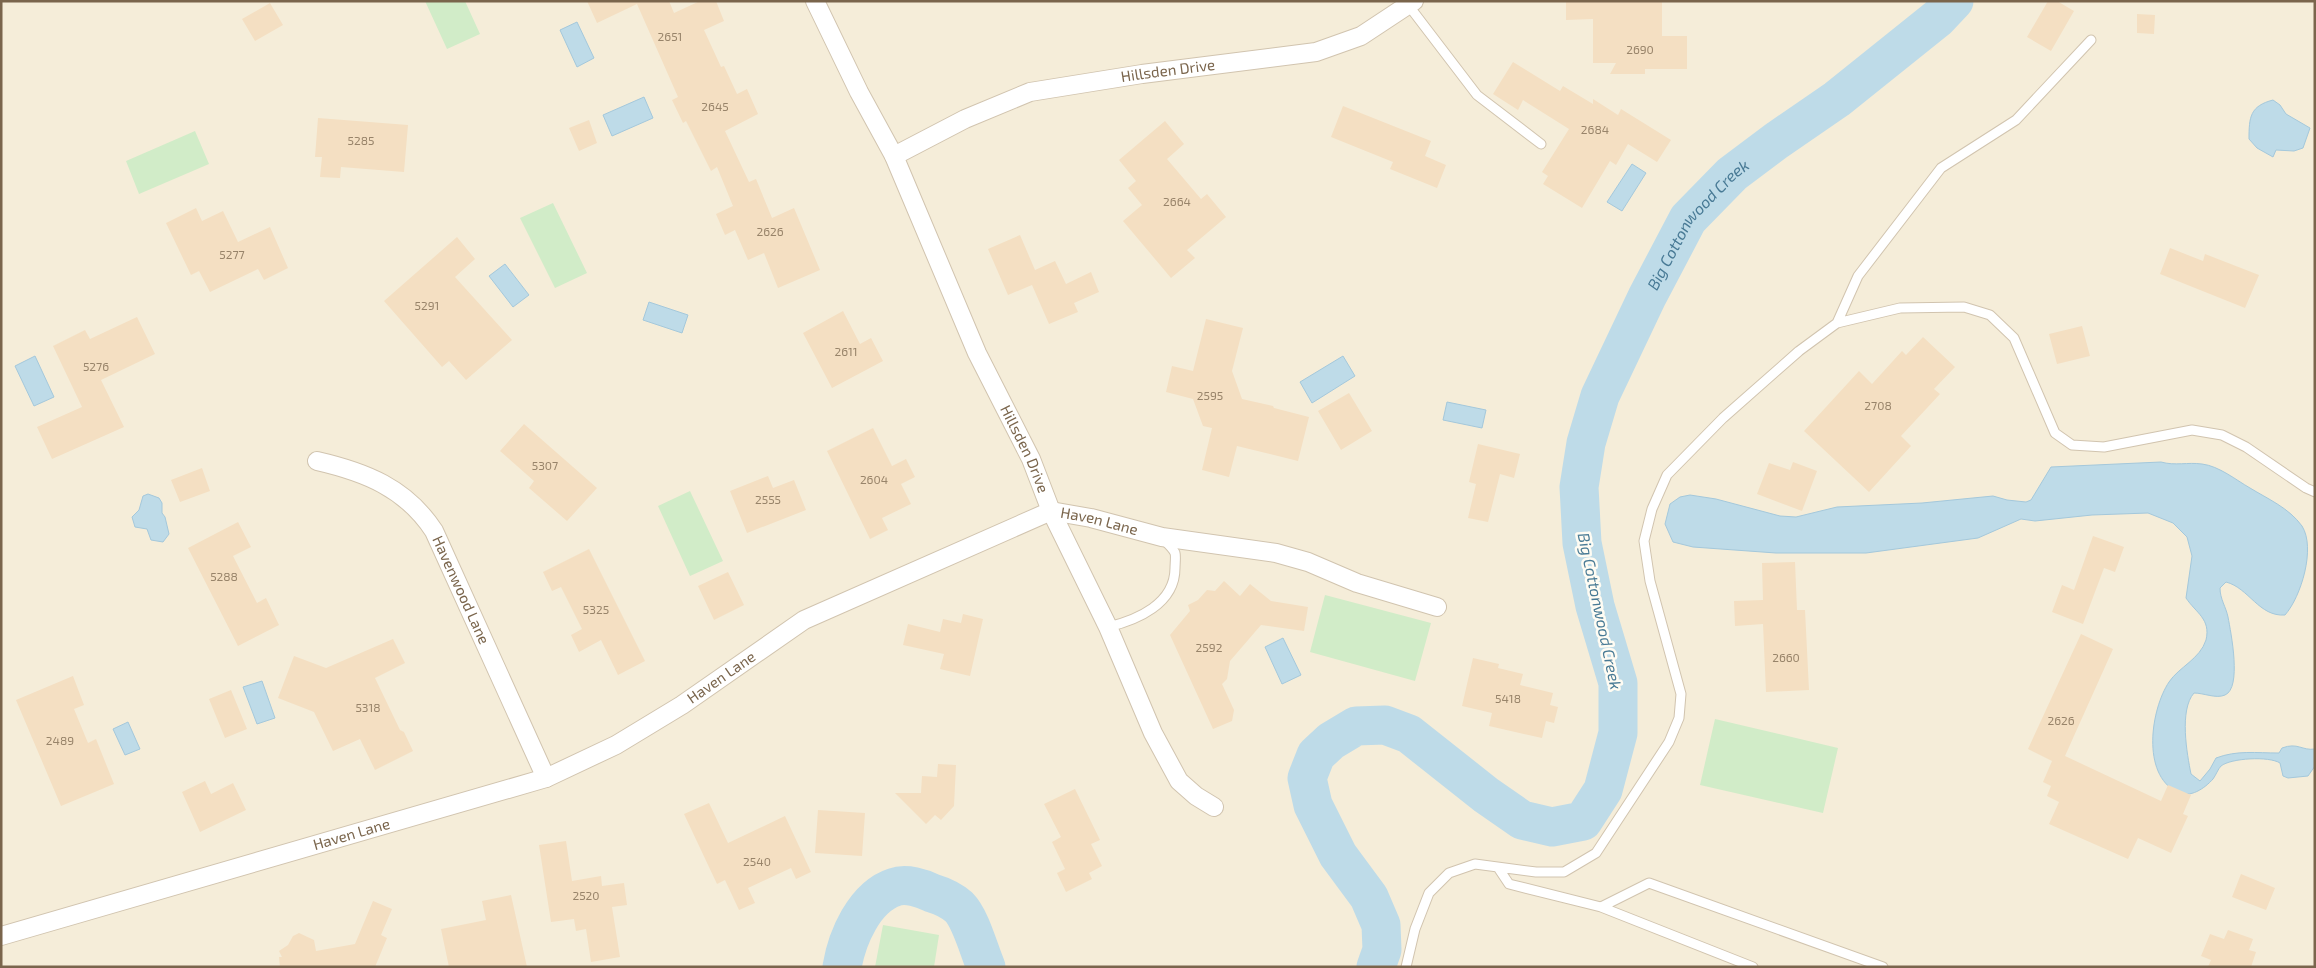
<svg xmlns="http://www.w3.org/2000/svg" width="2316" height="968" viewBox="0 0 2316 968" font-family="'Exo 2',sans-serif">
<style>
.residential{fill:#f5edd9}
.green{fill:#d1ecc8}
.water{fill:#bedbe8;stroke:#a4c8db}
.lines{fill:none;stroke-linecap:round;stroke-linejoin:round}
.river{stroke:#bedbe8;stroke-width:39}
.building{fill:#f4dfc2}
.lane-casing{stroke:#d1c4af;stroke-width:11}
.street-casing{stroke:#d1c4af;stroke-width:20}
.lane{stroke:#fff;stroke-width:9}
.street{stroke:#fff;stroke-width:18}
.labels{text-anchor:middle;stroke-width:5;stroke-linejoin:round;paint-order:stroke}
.number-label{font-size:12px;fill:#98846a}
.street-label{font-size:15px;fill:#7a654c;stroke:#fffcf3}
.water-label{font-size:16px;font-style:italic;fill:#487a95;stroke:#fffcf3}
</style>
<rect width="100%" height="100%" fill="#fdf9eb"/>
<!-- residential -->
<path class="residential" d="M 1,1 L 2315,1 L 2315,967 L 1,967 Z"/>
<!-- green -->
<path class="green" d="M 425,1 L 465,1 L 480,34 L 447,49 Z
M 195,131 L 209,164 L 139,194 L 126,161 Z
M 553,203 L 587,273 L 555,288 L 520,218 Z
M 690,491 L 723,561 L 690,576 L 658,506 Z
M 1325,595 L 1431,623 L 1415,681 L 1310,652 Z
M 1715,719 L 1838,748 L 1823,813 L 1700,785 Z
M 883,925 L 939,935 L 934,967 L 875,967 Z"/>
<!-- water -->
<path class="water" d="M 577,22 L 594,58 L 577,67 L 560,30 Z
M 644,97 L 653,118 L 612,136 L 603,115 Z
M 2273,100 L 2280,105 L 2286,114 L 2310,128 L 2303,148 L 2294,151 L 2276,150 L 2273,157 L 2257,148 L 2249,139 C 2249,117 2250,106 2273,100 Z
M 1632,164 L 1646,173 L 1622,211 L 1607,202 Z
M 505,264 L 529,295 L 513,307 L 489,276 Z
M 649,302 L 688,315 L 682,333 L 643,320 Z
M 35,356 L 54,397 L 34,406 L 15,366 Z
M 1343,356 L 1355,376 L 1312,403 L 1300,382 Z
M 1447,402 L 1486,410 L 1482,428 L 1443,420 Z
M 2161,462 C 2175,466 2188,462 2202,464 C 2219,466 2236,480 2250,488 C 2268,499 2289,508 2302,526 C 2316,548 2301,597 2285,615 C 2259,617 2249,588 2226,582 L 2220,588 C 2220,599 2226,607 2228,617 C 2231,633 2242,688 2225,695 C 2216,699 2204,693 2194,693 C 2179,710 2187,754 2191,774 L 2200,781 L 2210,769 L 2216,758 C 2237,750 2256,753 2279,753 L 2282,748 C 2298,742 2302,751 2315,749 L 2315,766 L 2308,776 L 2288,778 L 2283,776 L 2280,763 C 2269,756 2231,758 2221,766 C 2218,769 2216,775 2213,779 C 2205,788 2190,799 2177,792 C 2141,774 2151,709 2169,682 C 2179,667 2200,659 2206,640 C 2211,619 2196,613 2186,598 L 2192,556 L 2187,537 L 2173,523 L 2148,513 L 2092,515 L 2035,521 L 2021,519 L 1978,538 L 1866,553 L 1776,553 L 1693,547 L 1673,542 L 1665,524 L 1670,504 L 1680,497 L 1690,495 L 1716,499 L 1780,516 L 1796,517 L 1837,507 L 1922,503 L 1993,496 L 2007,500 L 2026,502 L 2031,500 L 2051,467 Z
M 148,494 L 159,498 L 162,503 L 162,513 L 165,517 L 169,534 L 163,542 L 151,540 L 147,529 L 135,527 L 132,517 L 139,510 L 143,496 Z
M 1283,638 L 1301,675 L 1282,684 L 1265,647 Z
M 262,681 L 275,718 L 257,724 L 243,687 Z
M 128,722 L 140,749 L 125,755 L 113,729 Z"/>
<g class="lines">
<!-- river -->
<g class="river">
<path d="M 842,967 C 847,938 864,897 895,887 C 906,883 922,888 932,893 C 942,896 951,900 959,907 C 971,919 979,951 986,967"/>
<path id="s1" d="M 1376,967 L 1382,950 L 1381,925 L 1369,897 L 1338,855 L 1313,805 L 1307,778 L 1316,755 L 1331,741 L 1356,726 L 1385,725 L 1409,734 L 1486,795 L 1522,820 L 1552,827 L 1583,821 L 1603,790 L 1618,733 L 1618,683 L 1595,606 L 1582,543 L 1579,487 L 1586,443 L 1600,396 L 1647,297 L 1688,219 L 1732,174 L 1776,141 L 1837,99 L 1938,18 L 1954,1"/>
</g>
</g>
<!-- building -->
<path class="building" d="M 587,1 L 669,1 L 674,13 L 700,1 L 716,1 L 724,21 L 704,30 L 721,67 L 724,66 L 737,94 L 747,89 L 758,114 L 725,131 L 749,182 L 756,179 L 772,218 L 794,208 L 820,270 L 778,288 L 764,253 L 748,260 L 735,230 L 725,235 L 716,214 L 733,206 L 717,167 L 711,171 L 686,121 L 683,123 L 672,100 L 678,97 L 637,4 L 597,23 Z
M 1566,1 L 1662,1 L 1662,36 L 1687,36 L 1687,69 L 1645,69 L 1645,74 L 1610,74 L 1616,63 L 1593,63 L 1593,19 L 1566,20 Z
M 2048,1 L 2057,1 L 2074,11 L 2051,51 L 2027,37 Z
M 270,3 L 283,25 L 255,41 L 242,19 Z
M 2137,14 L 2155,15 L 2154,34 L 2137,33 Z
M 1513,62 L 1560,91 L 1563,86 L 1593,104 L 1593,99 L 1618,115 L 1621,109 L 1671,140 L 1657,162 L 1628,144 L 1616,165 L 1610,161 L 1582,208 L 1543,184 L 1548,176 L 1542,172 L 1569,129 L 1523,100 L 1518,110 L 1493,94 Z
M 1343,106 L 1431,141 L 1425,156 L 1446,165 L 1437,188 L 1390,169 L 1393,162 L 1331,137 Z
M 318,118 L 408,125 L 404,172 L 341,167 L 340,178 L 320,177 L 322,157 L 315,157 Z
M 589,120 L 597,143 L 579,151 L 569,128 Z
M 1165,121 L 1184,144 L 1167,159 L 1201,199 L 1207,194 L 1226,217 L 1187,250 L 1195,258 L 1171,278 L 1123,221 L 1142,205 L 1128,188 L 1136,181 L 1119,160 Z
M 196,208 L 202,221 L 223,211 L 238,242 L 270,227 L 288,268 L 264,280 L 258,269 L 210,292 L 199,271 L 191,275 L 166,223 Z
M 1020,235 L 1035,270 L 1055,261 L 1066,284 L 1091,272 L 1099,292 L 1074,303 L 1078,312 L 1049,324 L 1032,285 L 1008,295 L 988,249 Z
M 457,237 L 475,259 L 455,277 L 512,340 L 466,380 L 449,361 L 442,367 L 384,301 Z
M 2170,248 L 2203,261 L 2205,254 L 2259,275 L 2245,308 L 2160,274 Z
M 843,311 L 860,344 L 871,338 L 883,361 L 832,388 L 803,333 Z
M 137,317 L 155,354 L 101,380 L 124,427 L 52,459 L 37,427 L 82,407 L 53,346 L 85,330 L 90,339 Z
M 1206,319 L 1243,328 L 1232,371 L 1242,399 L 1273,406 L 1274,408 L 1309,417 L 1298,461 L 1237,446 L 1229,477 L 1202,470 L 1212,428 L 1203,426 L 1193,399 L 1166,392 L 1172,366 L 1193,371 Z
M 2082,326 L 2090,356 L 2057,364 L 2049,334 Z
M 1923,337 L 1955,367 L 1934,389 L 1940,394 L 1901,436 L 1911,446 L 1869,492 L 1804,431 L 1859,371 L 1872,384 L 1902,351 L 1906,355 Z
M 1349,393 L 1372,431 L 1341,450 L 1318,411 Z
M 524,424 L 597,488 L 567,521 L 529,488 L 534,481 L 500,451 Z
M 873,428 L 892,466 L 906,459 L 915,477 L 901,484 L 911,504 L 882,518 L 888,530 L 870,539 L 827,451 Z
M 1478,444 L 1520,454 L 1514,478 L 1500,474 L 1488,522 L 1468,518 L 1476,484 L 1469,482 Z
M 1793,462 L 1817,471 L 1802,511 L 1757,494 L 1769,463 L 1790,470 Z
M 202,468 L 210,491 L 180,502 L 171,480 Z
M 768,476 L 773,488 L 794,480 L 806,510 L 747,533 L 730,491 Z
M 238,522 L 251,547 L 233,556 L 257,603 L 266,598 L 279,625 L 238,646 L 188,548 Z
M 2093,536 L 2124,547 L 2115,572 L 2104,568 L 2083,624 L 2052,612 L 2062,585 L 2074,590 Z
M 589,549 L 645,661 L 618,675 L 601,640 L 579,652 L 571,635 L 582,629 L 561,587 L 552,591 L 543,572 Z
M 1795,562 L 1797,610 L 1805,610 L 1809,690 L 1766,692 L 1763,624 L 1735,626 L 1734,601 L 1763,600 L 1762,563 Z
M 728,572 L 744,605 L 714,620 L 698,586 Z
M 1224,581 L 1240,596 L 1250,584 L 1271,601 L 1308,607 L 1304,631 L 1261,625 L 1230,661 L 1227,679 L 1222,684 L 1234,710 L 1232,721 L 1213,729 L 1170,635 L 1190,611 L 1188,605 L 1198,600 L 1207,590 L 1215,591 Z
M 963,614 L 983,619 L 970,676 L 940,669 L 944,654 L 903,645 L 908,624 L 940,632 L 943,619 L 961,623 Z
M 2081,634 L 2113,649 L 2065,756 L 2161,801 L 2168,785 L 2191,795 L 2183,814 L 2188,816 L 2171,853 L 2138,838 L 2128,859 L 2049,824 L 2059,802 L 2047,796 L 2051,786 L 2043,782 L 2052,761 L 2028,749 Z
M 393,639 L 405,663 L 375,678 L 400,730 L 404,732 L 413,751 L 375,770 L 360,739 L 333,751 L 314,712 L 278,698 L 294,656 L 326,668 Z
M 1473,658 L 1499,664 L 1498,668 L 1523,674 L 1520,685 L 1553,693 L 1550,705 L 1558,707 L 1554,723 L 1546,721 L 1542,738 L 1489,726 L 1492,713 L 1462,706 Z
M 73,676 L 84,705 L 74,709 L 88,743 L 96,739 L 114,784 L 61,806 L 16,700 Z
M 231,690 L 247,729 L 225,738 L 209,699 Z
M 938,764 L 956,765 L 954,806 L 941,820 L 935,815 L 926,824 L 895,793 L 921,793 L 922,776 L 937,777 Z
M 205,781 L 211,794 L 233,783 L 246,810 L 200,832 L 182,792 Z
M 1075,789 L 1100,840 L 1091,844 L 1102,866 L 1089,873 L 1092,879 L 1066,892 L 1057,873 L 1065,869 L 1052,842 L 1061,837 L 1044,804 Z
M 709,803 L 728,843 L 785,816 L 811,872 L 796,879 L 791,868 L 748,888 L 755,903 L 739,910 L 725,880 L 717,884 L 684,814 Z
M 818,810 L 865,813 L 862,856 L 815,853 Z
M 566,841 L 572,881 L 601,876 L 602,886 L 624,883 L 627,905 L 612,907 L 620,957 L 591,962 L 586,929 L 576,931 L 574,919 L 551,922 L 539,845 Z
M 2241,874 L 2275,888 L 2266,910 L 2232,897 Z
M 511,895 L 527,967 L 449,967 L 441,929 L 486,920 L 482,901 Z
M 373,901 L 392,909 L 381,935 L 387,938 L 375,967 L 280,967 L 279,957 L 282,957 L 279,951 L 288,945 L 293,936 L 299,933 L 314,940 L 316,951 L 355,944 Z
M 2228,930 L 2253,939 L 2249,950 L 2256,952 L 2251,967 L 2208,967 L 2211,960 L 2201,956 L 2210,934 L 2224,939 Z"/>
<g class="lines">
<defs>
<path id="lane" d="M 1409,6 L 1477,95 L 1541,144
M 1837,323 L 1900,308 L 1964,307 L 1990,315 L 2014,338 L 2055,433 L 2072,445 L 2104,447 L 2192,430 L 2222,435 L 2246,447 L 2306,488 L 2315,492
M 1108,627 C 1137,620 1175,604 1175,568 C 1175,564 1176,556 1175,553 C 1173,548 1166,542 1162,538
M 1499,869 L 1509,884 L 1601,907 L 1649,883 L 1883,967
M 1601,907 L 1753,967
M 1406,967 L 1415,929 L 1429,893 L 1449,873 L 1475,864 L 1536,872 L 1564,872 L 1596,853 L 1669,742 L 1679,718 L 1681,694 L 1650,581 L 1644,541 L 1652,509 L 1667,475 L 1723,418 L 1799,351 L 1837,323 L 1858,276 L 1941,168 L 2016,120 L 2091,40"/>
<g id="street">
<path id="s2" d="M 815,1 L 859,92 L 894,156 L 977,353 L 1031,459 L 1051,511 L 1108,627 L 1153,733 L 1179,781 L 1196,796 L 1214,807"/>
<path id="s3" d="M 894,156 L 965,119 L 1030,92 L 1142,74 L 1316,52 L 1361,36 L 1414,1"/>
<path id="s4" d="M 317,461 C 365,472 406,488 434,531 L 546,778"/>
<path id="s5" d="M 1,936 L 546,778 L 616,745 L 682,705 L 804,620 L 1051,511 L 1091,518 L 1162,537 L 1276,553 L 1308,562 L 1357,583 L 1437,607"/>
</g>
</defs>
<!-- lane casing -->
<use href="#lane" class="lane-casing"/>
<!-- street casing -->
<use href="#street" class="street-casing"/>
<!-- lane -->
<use href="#lane" class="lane"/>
<!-- street -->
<use href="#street" class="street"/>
</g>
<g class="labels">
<!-- number labels -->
<g class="number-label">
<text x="670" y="41">2651</text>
<text x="1640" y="54">2690</text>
<text x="715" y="111">2645</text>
<text x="1595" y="134">2684</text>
<text x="361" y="145">5285</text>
<text x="1177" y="206">2664</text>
<text x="770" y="236">2626</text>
<text x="232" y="259">5277</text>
<text x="427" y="310">5291</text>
<text x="846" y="356">2611</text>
<text x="96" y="371">5276</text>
<text x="1210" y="400">2595</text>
<text x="1878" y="410">2708</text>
<text x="545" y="470">5307</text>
<text x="874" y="484">2604</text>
<text x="768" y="504">2555</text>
<text x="224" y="581">5288</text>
<text x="596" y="614">5325</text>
<text x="1209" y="652">2592</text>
<text x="1786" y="662">2660</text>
<text x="1508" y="703">5418</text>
<text x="368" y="712">5318</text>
<text x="2061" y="725">2626</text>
<text x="60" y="745">2489</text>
<text x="757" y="866">2540</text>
<text x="586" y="900">2520</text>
</g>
<!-- street labels -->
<g class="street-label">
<text dy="5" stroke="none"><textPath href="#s3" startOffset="290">Hillsden Drive</textPath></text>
<text dy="5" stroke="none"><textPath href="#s2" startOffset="495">Hillsden Drive</textPath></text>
<text dy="5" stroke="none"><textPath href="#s5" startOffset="1190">Haven Lane</textPath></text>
<text dy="5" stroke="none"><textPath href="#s4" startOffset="205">Havenwood Lane</textPath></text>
<text dy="5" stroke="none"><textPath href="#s5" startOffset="770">Haven Lane</textPath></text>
<text dy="5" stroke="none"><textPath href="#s5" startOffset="365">Haven Lane</textPath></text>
</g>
<!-- water labels -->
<g class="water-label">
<text dy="6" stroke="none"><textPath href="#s1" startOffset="1182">Big Cottonwood Creek</textPath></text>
<text transform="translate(1600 611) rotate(78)" y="6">Big Cottonwood Creek</text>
</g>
</g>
<!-- border -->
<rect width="2316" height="968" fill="none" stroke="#7a654c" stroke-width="5"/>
</svg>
